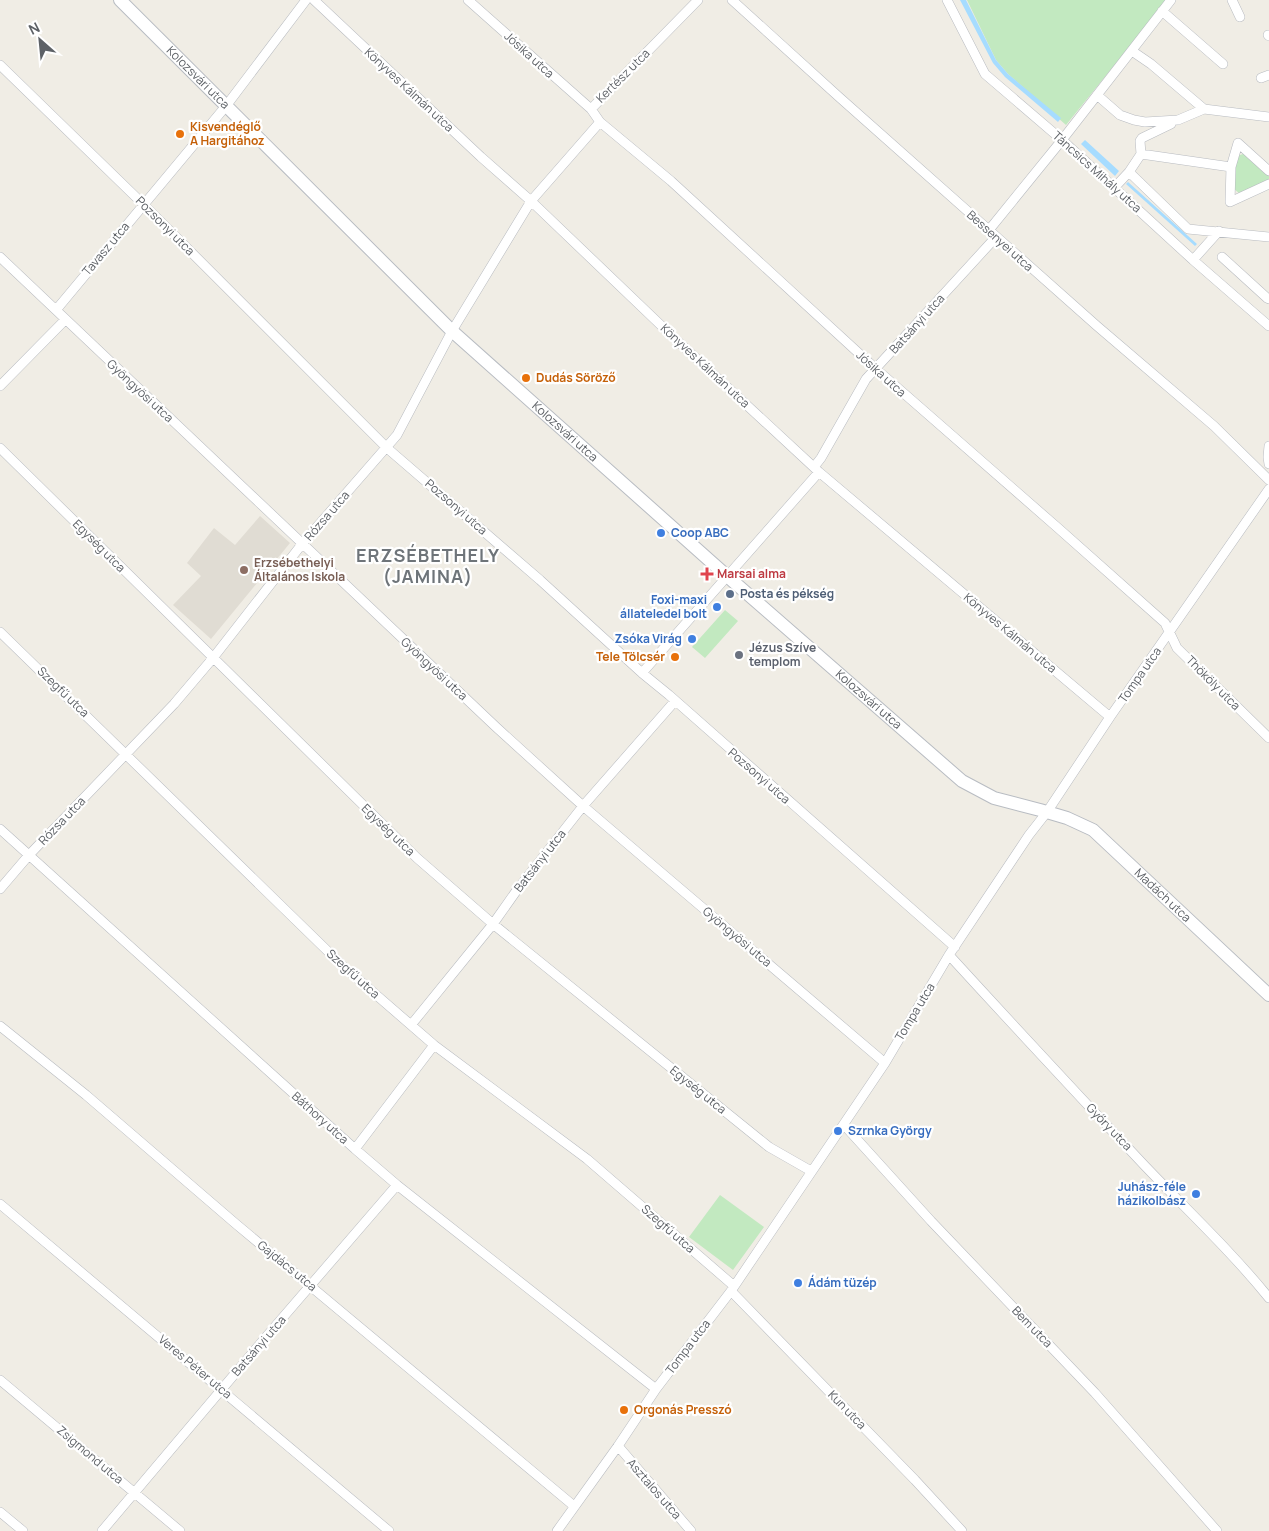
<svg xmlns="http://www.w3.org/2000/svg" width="1269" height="1531" viewBox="0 0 1269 1531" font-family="Manrope,sans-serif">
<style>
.education{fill:#e0dcd3}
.green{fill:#c2e9c0}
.water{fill:#a6dcff}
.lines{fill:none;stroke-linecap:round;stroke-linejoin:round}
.street-casing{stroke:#b8bbc0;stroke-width:10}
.secondary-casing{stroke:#b8bcc2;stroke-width:14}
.street{stroke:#fff;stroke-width:9}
.secondary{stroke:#fff;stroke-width:12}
.food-dot{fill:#e8710a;stroke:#fff;stroke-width:2}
.shop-dot{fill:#3f7fe0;stroke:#fff;stroke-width:2}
.education-dot{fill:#8d6e63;stroke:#fff;stroke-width:2}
.health-dot{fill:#e0444e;stroke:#fff;stroke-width:2}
.service-dot{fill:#5c6f8a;stroke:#fff;stroke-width:2}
.worship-dot{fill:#6b7280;stroke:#fff;stroke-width:2}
.labels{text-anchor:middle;stroke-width:4.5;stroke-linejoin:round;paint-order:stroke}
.street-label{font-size:12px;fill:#5d6166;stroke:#fff}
.food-label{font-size:12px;font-weight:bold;fill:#c56008;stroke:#fff;text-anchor:start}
.shop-label{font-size:12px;font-weight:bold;fill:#366cbe;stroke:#fff;text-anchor:start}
.education-label{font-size:12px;font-weight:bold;fill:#785e54;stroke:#fff;text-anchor:start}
.health-label{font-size:12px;font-weight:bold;fill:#be3a42;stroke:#fff;text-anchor:start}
.service-label{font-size:12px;font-weight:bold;fill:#4e5e75;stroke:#fff;text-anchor:start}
.worship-label{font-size:12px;font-weight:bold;fill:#5b616d;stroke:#fff;text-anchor:start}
.district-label{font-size:18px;font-weight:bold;letter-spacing:1px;fill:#6e7479;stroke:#fff}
</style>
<rect width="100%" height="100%" fill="#f0ede5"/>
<!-- education -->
<path class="education" d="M 260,516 L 290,543 L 211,639 L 173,605 L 201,576 L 187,563 L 214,528 L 235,545 Z"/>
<!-- green -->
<path class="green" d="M 967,0 L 1167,0 L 1066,125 L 1008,74 L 996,60 Z
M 1246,153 L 1269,175 L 1269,180 L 1240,194 L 1233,188 L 1237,156 Z
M 725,610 L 738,621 L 705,658 L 692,647 Z
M 720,1195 L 764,1227 L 733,1270 L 689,1237 Z"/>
<!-- water -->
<path class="water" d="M 960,0 L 966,0 L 996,60 L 1008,74 L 1061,118 L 1058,122 L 1005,77 L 993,63 Z
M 1085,140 L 1119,171 L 1115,176 L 1081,144 Z
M 1128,182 L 1197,244 L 1195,246 L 1126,184 Z"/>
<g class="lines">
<defs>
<path id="street" d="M 314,0 L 481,157 L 531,201 L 670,334 L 819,472 L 1110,717
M 468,0 L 591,109
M 698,0 L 591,109 L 600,122 L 671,181 L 876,369 L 1058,528 L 1165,623 L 1177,648 L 1269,738
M 732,0 L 839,97 L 1097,326 L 1214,426 L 1269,480
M 947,0 L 985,74 L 1062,140 L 1193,260 L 1269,326
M 1232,0 L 1240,17
M 1162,11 L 1223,64
M 1268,35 L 1269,36
M 1132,51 L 1151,64 L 1204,109
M 0,65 L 143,204 L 387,448 L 540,580 L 642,673 L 669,695 L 955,947
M 1261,78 L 1269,75
M 1097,95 L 1120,115 L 1134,120 L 1145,122 L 1178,120 L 1204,109 L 1269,117
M 1141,154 L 1231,167
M 1269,171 L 1238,143 L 1231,167 L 1230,202 L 1269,184
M 1129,172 L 1188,229 L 1269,237
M 1114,188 L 1129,172 L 1141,154 L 1140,141 L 1142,138 L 1171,124
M 989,230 L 1062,140 L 1171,0
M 0,257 L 496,727 L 583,806 L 885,1063
M 1222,257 L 1267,298 L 1269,299
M 1193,260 L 1219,231
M 56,310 L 226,106 L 306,0
M 0,386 L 65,320
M 1269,446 L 1268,457 L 1269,464
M 0,448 L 417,858 L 493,924 L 769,1147 L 811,1171
M 814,467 L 821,458 L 866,379 L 996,237
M 0,632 L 344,967 L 434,1045 L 587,1159 L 734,1286
M 642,673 L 819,472
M 0,829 L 355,1149 L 397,1185 L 656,1389
M 0,889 L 29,855 L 174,704 L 213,658 L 302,544 L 397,435 L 452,331 L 531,201 L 600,122
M 949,955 C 1014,1026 1079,1096 1145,1166 C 1187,1210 1231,1251 1269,1298
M 411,1025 L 493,924 L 517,890 L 583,806 L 675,701
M 0,1026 L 86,1095 L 236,1224 L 574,1506
M 844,1125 L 931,1221 L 1095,1393 L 1217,1531
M 355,1149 L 434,1045
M 0,1204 L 389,1531
M 731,1291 L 915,1480 L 962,1531
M 0,1380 L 180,1531
M 618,1446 L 691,1531
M 0,1512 L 23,1531
M 102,1531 L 266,1337 L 397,1185
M 557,1531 L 618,1446 L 656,1389 L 731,1291 L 885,1063 L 949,955 L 1029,835 L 1047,812 L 1110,717 L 1269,489"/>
<g id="secondary">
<path id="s1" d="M 120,0 L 452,331 L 727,576 L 962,781 L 994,798 L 1040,810 L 1067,818 L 1093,830 L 1269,995"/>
</g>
</defs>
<!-- street casing -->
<use href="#street" class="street-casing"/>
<!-- secondary casing -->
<use href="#secondary" class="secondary-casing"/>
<!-- street -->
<use href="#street" class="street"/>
<!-- secondary -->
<use href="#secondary" class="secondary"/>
</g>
<!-- markers -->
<g class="food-dot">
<circle cx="180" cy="134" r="5"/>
<circle cx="526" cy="378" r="5"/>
<circle cx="675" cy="657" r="5"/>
<circle cx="624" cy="1410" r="5"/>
</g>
<g class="shop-dot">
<circle cx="661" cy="533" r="5"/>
<circle cx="717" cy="607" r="5"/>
<circle cx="692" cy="639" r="5"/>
<circle cx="838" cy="1131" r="5"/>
<circle cx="1196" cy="1194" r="5"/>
<circle cx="798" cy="1283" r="5"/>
</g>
<circle class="education-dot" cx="244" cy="570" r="5"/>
<path class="health-dot" d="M704.5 566.5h5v5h5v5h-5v5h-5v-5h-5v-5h5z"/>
<circle class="service-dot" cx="730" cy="594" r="5"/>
<circle class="worship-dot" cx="739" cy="655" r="5"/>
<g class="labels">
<!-- street labels -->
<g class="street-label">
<text transform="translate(529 55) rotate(42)" y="4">Jósika utca</text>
<text transform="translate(623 76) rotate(-45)" y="4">Kertész utca</text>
<text dy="4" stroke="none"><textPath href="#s1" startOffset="110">Kolozsvári utca</textPath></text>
<text transform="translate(409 90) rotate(43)" y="4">Könyves Kálmán utca</text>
<text transform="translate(1097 172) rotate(42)" y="4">Táncsics Mihály utca</text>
<text transform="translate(165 226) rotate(45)" y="4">Pozsonyi utca</text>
<text transform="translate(1000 241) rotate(42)" y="4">Bessenyei utca</text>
<text transform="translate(106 249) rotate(-50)" y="4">Tavasz utca</text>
<text transform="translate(917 324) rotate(-48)" y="4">Batsányi utca</text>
<text transform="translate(705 366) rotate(43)" y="4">Könyves Kálmán utca</text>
<text transform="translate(881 374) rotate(42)" y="4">Jósika utca</text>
<text transform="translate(140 391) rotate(43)" y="4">Gyöngyösi utca</text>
<text dy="4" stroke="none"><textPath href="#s1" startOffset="620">Kolozsvári utca</textPath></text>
<text transform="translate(456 507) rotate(41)" y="4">Pozsonyi utca</text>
<text transform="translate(327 516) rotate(-49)" y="4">Rózsa utca</text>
<text transform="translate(99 546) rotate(45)" y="4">Egység utca</text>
<text transform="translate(1010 633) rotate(40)" y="4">Könyves Kálmán utca</text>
<text transform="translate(434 669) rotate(43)" y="4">Gyöngyösi utca</text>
<text transform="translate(1140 675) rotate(-55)" y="4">Tompa utca</text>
<text transform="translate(1213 683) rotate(45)" y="4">Thököly utca</text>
<text transform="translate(63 692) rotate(44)" y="4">Szegfű utca</text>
<text dy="4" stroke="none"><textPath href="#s1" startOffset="1025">Kolozsvári utca</textPath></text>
<text transform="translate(759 776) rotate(41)" y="4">Pozsonyi utca</text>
<text transform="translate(62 821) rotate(-46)" y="4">Rózsa utca</text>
<text transform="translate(388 830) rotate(44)" y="4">Egység utca</text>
<text transform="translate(540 861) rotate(-52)" y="4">Batsányi utca</text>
<text dy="4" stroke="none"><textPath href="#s1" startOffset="1385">Madách utca</textPath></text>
<text transform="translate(737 937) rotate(40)" y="4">Gyöngyösi utca</text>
<text transform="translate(353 974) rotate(42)" y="4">Szegfű utca</text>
<text transform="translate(915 1012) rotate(-59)" y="4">Tompa utca</text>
<text transform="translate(698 1090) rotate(39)" y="4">Egység utca</text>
<text transform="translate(320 1118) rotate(42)" y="4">Báthory utca</text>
<text transform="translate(1109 1127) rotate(46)" y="4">Győry utca</text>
<text transform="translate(668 1229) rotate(41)" y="4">Szegfű utca</text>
<text transform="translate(287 1266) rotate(39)" y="4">Gajdács utca</text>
<text transform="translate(1032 1327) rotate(46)" y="4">Bem utca</text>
<text transform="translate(259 1346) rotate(-49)" y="4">Batsányi utca</text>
<text transform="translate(688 1347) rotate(-53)" y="4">Tompa utca</text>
<text transform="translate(195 1367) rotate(40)" y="4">Veres Péter utca</text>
<text transform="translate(847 1410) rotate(46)" y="4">Kun utca</text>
<text transform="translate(90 1455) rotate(40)" y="4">Zsigmond utca</text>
<text transform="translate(654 1489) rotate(49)" y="4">Asztalos utca</text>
</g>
<!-- food labels -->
<g class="food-label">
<text x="190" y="131">Kisvendéglő<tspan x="190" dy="14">A Hargitához</tspan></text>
<text x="536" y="382">Dudás Söröző</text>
<text x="665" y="661" text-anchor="end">Tele Tölcsér</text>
<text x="634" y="1414">Orgonás Presszó</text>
</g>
<!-- shop labels -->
<g class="shop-label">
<text x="671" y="537">Coop ABC</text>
<text x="707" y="604" text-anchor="end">Foxi-maxi<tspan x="707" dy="14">állateledel bolt</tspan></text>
<text x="682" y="643" text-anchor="end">Zsóka Virág</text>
<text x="848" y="1135">Szrnka György</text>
<text x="1186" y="1191" text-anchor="end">Juhász-féle<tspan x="1186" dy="14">házikolbász</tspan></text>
<text x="808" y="1287">Ádám tüzép</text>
</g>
<!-- education labels -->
<g class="education-label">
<text x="254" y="567">Erzsébethelyi<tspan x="254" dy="14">Általános Iskola</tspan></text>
</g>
<!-- health labels -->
<g class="health-label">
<text x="717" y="578">Marsai alma</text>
</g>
<!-- service labels -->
<g class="service-label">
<text x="740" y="598">Posta és pékség</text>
</g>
<!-- worship labels -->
<g class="worship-label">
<text x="749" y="652">Jézus Szíve<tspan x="749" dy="14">templom</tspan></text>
</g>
<!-- district labels -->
<g class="district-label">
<text x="428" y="562">ERZSÉBETHELY<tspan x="428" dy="21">(JAMINA)</tspan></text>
</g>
</g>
<!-- north arrow -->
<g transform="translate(40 40) rotate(333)" stroke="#ffffff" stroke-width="4" paint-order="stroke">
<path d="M0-4L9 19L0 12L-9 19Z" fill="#5d6166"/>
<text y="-8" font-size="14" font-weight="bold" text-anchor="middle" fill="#5d6166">N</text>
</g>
</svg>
